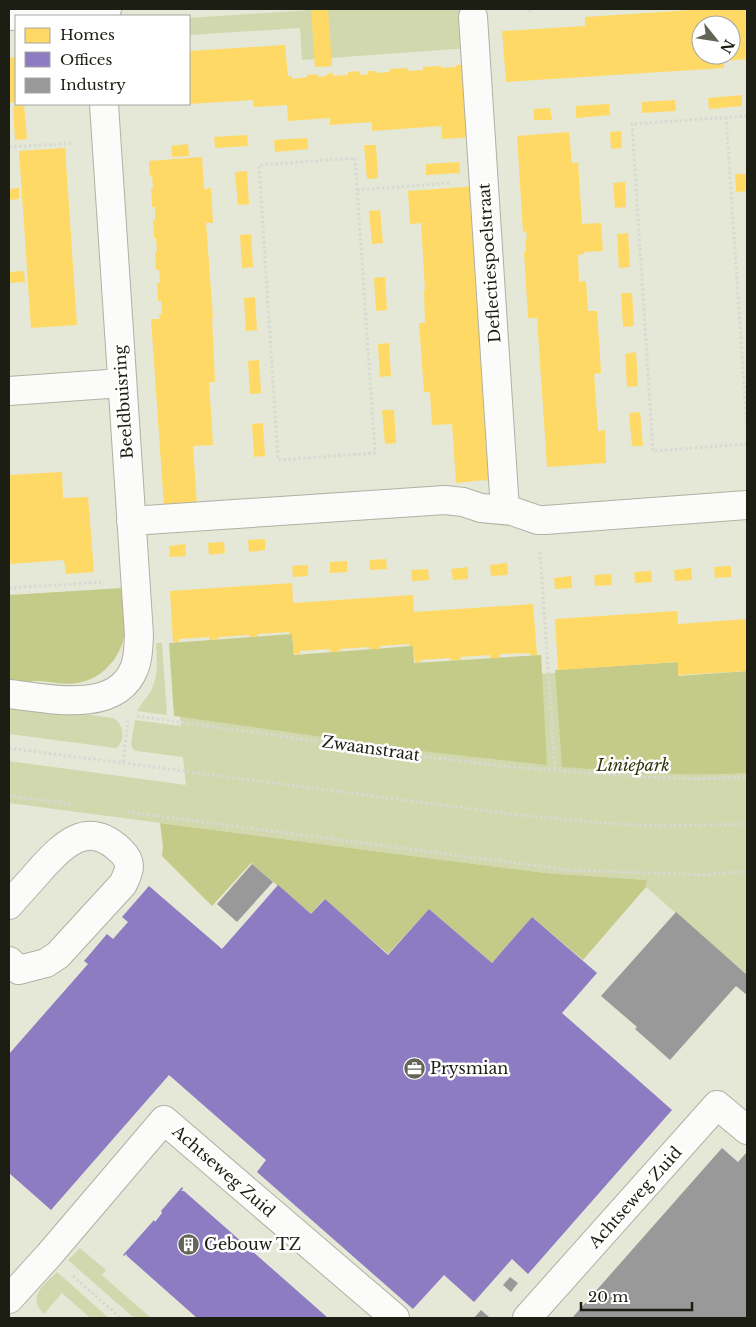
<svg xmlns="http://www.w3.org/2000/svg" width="756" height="1327" viewBox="0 0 756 1327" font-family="'Libre Baskerville',serif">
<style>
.green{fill:#d2d8ad}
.forest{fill:#c4cb89}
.homes{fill:#ffd966;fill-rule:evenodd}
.offices{fill:#8e7cc3}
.industry{fill:#999}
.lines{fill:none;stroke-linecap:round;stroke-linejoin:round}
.minor-casing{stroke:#afb1a3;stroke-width:30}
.path{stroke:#d7d9d3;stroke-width:3;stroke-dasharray:2.5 2.5;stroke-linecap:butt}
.minor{stroke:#fbfcf9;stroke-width:28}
.labels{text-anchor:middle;stroke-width:5;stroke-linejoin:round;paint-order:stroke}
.street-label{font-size:16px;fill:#1d1e13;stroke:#fff}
.park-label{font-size:16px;font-style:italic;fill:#313507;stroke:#fff}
.poi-label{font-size:16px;fill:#1d1e13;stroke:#fff;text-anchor:start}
</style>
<rect width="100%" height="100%" fill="#e5e8d6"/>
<!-- green -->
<path class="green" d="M 326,9 L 468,9 L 469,48 L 302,60 L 300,28 L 189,35 L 189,18 Z
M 156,643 L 162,643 L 167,715 L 137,711 C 140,705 145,700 149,694 C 159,678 157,662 156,643 Z
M 173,648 L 289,660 L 410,669 L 537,674 L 674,666 L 675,677 L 747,673 L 747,975 L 646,887 L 647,880 L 546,873 L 412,856 L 9,803 L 9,761 L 186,785 L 183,757 L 137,751 L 134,750 L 131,745 L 135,720 L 181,726 Z
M 9,704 L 113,718 C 124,723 126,741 116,748 L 9,734 Z
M 80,1248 L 106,1270 L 102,1275 L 151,1318 L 134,1318 L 68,1260 Z
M 57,1272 L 109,1318 L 90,1318 L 62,1293 L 44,1314 C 26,1297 44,1285 57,1272 Z"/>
<!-- forest -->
<path class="forest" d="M 122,588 C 123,604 127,624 123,641 C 117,662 99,680 77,683 C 63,686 49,680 35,681 C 26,682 18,685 9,685 L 9,595 Z
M 292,634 L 294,655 L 413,646 L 414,663 L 541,655 L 547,765 L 421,751 L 174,716 L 169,643 Z
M 678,662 L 678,676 L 747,671 L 747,773 C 685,777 624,771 562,767 L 555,670 Z
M 160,823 L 412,856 L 546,873 L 647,880 L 646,887 L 583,960 L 532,917 L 492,963 L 429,909 L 388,954 L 324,899 L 311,914 L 251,863 L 212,906 L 162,856 L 163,846 Z"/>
<!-- homes -->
<path class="homes" d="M 311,9 L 328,9 L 332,66 L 315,67 Z
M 706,9 L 747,9 L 747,59 L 724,61 L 724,68 L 506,82 L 502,31 L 585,26 L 585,17 ZM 701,25 L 731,25 L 731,55 L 701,55 Z
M 285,45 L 288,76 L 292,76 L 292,79 L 307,77 L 307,75 L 318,74 L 318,77 L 327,76 L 326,74 L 333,73 L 333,76 L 348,75 L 348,72 L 360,71 L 360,75 L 368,74 L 368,71 L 375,71 L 375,73 L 390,72 L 390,69 L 408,68 L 408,71 L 423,70 L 423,67 L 441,66 L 441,68 L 456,67 L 456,65 L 470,64 L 475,137 L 442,139 L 441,126 L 372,131 L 372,122 L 330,125 L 330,118 L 288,121 L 287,105 L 254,107 L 253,100 L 189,104 L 189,51 Z
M 16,57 L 16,102 L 9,103 L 9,58 Z
M 742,95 L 742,106 L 709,109 L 708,98 Z
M 675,100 L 676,111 L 642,113 L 642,102 Z
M 609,104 L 610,115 L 576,118 L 576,106 Z
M 24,105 L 27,139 L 15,140 L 13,106 Z
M 550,108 L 552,120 L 534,120 L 534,109 Z
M 621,131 L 622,148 L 611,149 L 610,132 Z
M 569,132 L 572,163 L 578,162 L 582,224 L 601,223 L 603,251 L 584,252 L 584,254 L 578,255 L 579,282 L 586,281 L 588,311 L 597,311 L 601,373 L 594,374 L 598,431 L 605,430 L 606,463 L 547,467 L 537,318 L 528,318 L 524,252 L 526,252 L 525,239 L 527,239 L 526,231 L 523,232 L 517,136 Z
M 247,135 L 248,146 L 215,148 L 214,137 Z
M 307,138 L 308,149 L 275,152 L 274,140 Z
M 188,144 L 189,156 L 172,157 L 171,146 Z
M 364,145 L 376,145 L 378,178 L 367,179 Z
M 65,148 L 77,325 L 31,328 L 19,151 Z
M 202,157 L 204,189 L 211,188 L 213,223 L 206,223 L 213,318 L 212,318 L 215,382 L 209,382 L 213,445 L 193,446 L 197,505 L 164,507 L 151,319 L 160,319 L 159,314 L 162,315 L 161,301 L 158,301 L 157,283 L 160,283 L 159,270 L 156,270 L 155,252 L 157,251 L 156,238 L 154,238 L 153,220 L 155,220 L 155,207 L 152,207 L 151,189 L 153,188 L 152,175 L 150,176 L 149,161 Z
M 459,162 L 460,173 L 426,175 L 426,164 Z
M 247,171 L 249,204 L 238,205 L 235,172 Z
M 735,174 L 747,174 L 747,191 L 736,192 Z
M 625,182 L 626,207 L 615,208 L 613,183 Z
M 478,186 L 485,288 L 477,289 L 477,292 L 481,292 L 478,308 L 479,326 L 483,325 L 480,341 L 481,359 L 486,358 L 487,374 L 482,374 L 483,392 L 488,392 L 489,407 L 484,407 L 489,481 L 485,481 L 485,480 L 456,483 L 452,424 L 432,425 L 430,392 L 424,392 L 419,323 L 425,323 L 424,290 L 425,290 L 421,223 L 410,224 L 408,191 Z
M 19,188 L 19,199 L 9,200 L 9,189 Z
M 380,210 L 383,243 L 372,244 L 369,211 Z
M 628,233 L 630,267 L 619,268 L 617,234 Z
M 251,234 L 253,267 L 242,268 L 240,235 Z
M 24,271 L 25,282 L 9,283 L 9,272 Z
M 385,277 L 387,310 L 376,311 L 374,278 Z
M 621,293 L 632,293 L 634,326 L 623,327 Z
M 255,297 L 257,330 L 246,331 L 244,298 Z
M 389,343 L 391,376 L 380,377 L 378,344 Z
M 636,352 L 638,386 L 627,387 L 625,354 Z
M 259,360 L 261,393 L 250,394 L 248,361 Z
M 382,410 L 394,410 L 396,443 L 385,444 Z
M 640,412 L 643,446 L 632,446 L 629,413 Z
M 263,423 L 265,456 L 254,457 L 252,424 Z
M 62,472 L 63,498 L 88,497 L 94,572 L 66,574 L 64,560 L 9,564 L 9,475 Z
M 265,539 L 265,550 L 249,552 L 248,540 Z
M 224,542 L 225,553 L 209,555 L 208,543 Z
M 185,544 L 186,556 L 170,557 L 169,546 Z
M 386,559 L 387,569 L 370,570 L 369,560 Z
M 347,561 L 347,572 L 330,573 L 330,562 Z
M 507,563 L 508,575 L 491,576 L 490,565 Z
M 308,565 L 308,576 L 293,577 L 292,566 Z
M 731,566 L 731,577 L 715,578 L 714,567 Z
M 468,567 L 468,579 L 453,580 L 451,569 Z
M 691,568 L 692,580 L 675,581 L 674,570 Z
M 428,569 L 429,580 L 412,581 L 411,570 Z
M 651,571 L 652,582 L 635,583 L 634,572 Z
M 611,574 L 612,585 L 595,586 L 594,575 Z
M 571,576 L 572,588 L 555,589 L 554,578 Z
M 292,583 L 293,603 L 413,595 L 414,612 L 533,604 L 537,655 L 530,655 L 530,653 L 500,654 L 500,657 L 497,658 L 490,658 L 490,655 L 460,657 L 461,660 L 450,660 L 450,658 L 420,660 L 421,662 L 415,663 L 413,646 L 409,646 L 409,644 L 380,646 L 380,649 L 369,649 L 369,647 L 340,649 L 340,651 L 336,652 L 330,652 L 329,649 L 300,651 L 300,654 L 294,654 L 292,634 L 289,635 L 289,632 L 258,634 L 258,636 L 252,637 L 249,637 L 249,635 L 218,637 L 219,639 L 209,640 L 209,637 L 179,639 L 179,642 L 173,642 L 170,591 Z
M 677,611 L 678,624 L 747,619 L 747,671 L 678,675 L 678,662 L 558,670 L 555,619 Z"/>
<!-- offices -->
<path class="offices" d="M 278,885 L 311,914 L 325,899 L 388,955 L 429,909 L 492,963 L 532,917 L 597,973 L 562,1013 L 672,1110 L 528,1274 L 512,1259 L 474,1302 L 444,1275 L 413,1309 L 257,1172 L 266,1160 L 169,1075 L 51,1210 L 9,1173 L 9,1054 L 88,964 L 84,961 L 107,934 L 113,939 L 128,922 L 122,917 L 149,886 L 222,949 Z
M 182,1187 L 183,1189 L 181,1191 L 184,1191 L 328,1318 L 197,1318 L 127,1256 L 126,1254 L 124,1256 L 123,1255 L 154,1220 L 155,1222 L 162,1213 L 161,1211 Z"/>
<!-- industry -->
<path class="industry" d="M 252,864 L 273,882 L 237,922 L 217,904 Z
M 676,912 L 747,975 L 747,995 L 736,986 L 670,1060 L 635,1029 L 637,1027 L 601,996 Z
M 722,1148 L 738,1162 L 747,1152 L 747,1318 L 572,1318 Z
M 510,1277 L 518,1283 L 511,1292 L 503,1285 Z
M 481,1310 L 489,1317 L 487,1318 L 474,1318 Z"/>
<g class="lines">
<defs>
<path id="minor" d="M 9,16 L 107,9
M 473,17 L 505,510
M 9,391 L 122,383
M 131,521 L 445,500 L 463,502 L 481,508 L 512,511 L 538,520 L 545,520 L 747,505
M 9,694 C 47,698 115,715 134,669 C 139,658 138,647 139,635 L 104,104
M 9,905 C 19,893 30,882 40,870 C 63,845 87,819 120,850 C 133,862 130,870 123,884 L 58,955 L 46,963 L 19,970 L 9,961
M 9,1299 L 49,1255 L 164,1120 L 395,1318
M 527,1318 L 717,1105 L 747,1130"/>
</defs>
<!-- minor casing -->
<use href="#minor" class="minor-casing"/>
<!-- path -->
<path class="path" d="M 529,9 L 529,12
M 747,116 L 632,124 L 653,451 L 747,444
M 726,117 L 747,429
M 9,147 L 73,143
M 355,158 L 375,453 L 278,460 L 259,165 Z
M 357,190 L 450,183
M 540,552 L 555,771
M 9,588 L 104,582
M 137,716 L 420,756 L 512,767 L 642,777 L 697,779 L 747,777
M 9,748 L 510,814 L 599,823 L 656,826 L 747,824
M 123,762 L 128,721
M 9,796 L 71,804
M 127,812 L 569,870 L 706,875 L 747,871
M 73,1276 L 121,1318"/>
<!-- minor -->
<use href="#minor" class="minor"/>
</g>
<!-- icons -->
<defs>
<symbol id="office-disc" viewBox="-11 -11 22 22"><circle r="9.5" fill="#636557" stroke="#fff"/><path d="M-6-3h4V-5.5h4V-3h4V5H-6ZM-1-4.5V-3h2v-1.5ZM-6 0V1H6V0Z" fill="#fff"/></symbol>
<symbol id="building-disc" viewBox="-11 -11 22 22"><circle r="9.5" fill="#636557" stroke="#fff"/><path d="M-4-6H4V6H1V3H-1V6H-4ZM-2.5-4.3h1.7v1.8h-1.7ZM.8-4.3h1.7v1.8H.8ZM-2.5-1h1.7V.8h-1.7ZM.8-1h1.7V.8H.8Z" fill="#fff"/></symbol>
</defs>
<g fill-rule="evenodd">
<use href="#office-disc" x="402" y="1056" width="25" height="25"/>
<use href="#building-disc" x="176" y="1232" width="25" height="25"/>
</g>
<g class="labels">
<!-- street labels -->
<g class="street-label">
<text transform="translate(489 263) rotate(-94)" y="6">Deflectiespoelstraat</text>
<text transform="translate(123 402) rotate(-94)" y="6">Beeldbuisring</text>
<text transform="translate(371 748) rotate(8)" y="6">Zwaanstraat</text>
<text transform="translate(224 1171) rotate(41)" y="6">Achtseweg Zuid</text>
<text transform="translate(635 1197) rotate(-48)" y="6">Achtseweg Zuid</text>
</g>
<!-- park labels -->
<g class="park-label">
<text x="633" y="771">Liniepark</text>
</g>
<!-- poi labels -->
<g class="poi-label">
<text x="430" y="1074">Prysmian</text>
<text x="204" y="1250">Gebouw TZ</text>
</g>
</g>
<!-- border -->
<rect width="756" height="1327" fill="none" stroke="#1d1e13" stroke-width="20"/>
<!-- legend -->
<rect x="15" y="15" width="175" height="90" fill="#ffffff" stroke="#a5a5a1"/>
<rect x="25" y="28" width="25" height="15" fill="#ffd966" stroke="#a5a5a1"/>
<text x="60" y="40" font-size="15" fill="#1d1e13">Homes</text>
<rect x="25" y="52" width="25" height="15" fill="#8e7cc3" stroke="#a5a5a1"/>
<text x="60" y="65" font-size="15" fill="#1d1e13">Offices</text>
<rect x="25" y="78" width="25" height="15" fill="#999999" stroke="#a5a5a1"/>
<text x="60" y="90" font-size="15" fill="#1d1e13">Industry</text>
<!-- north arrow -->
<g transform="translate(716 40) rotate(120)"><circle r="24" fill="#ffffff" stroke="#a5a5a1"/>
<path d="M0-4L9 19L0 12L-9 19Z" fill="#636557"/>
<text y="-8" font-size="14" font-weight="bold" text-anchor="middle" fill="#1d1e13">N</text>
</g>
<!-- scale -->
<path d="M581 1302v8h111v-8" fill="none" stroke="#1d1e13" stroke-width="2.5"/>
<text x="588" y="1302" font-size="15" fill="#1d1e13" stroke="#ffffff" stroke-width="4" paint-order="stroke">20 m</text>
</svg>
